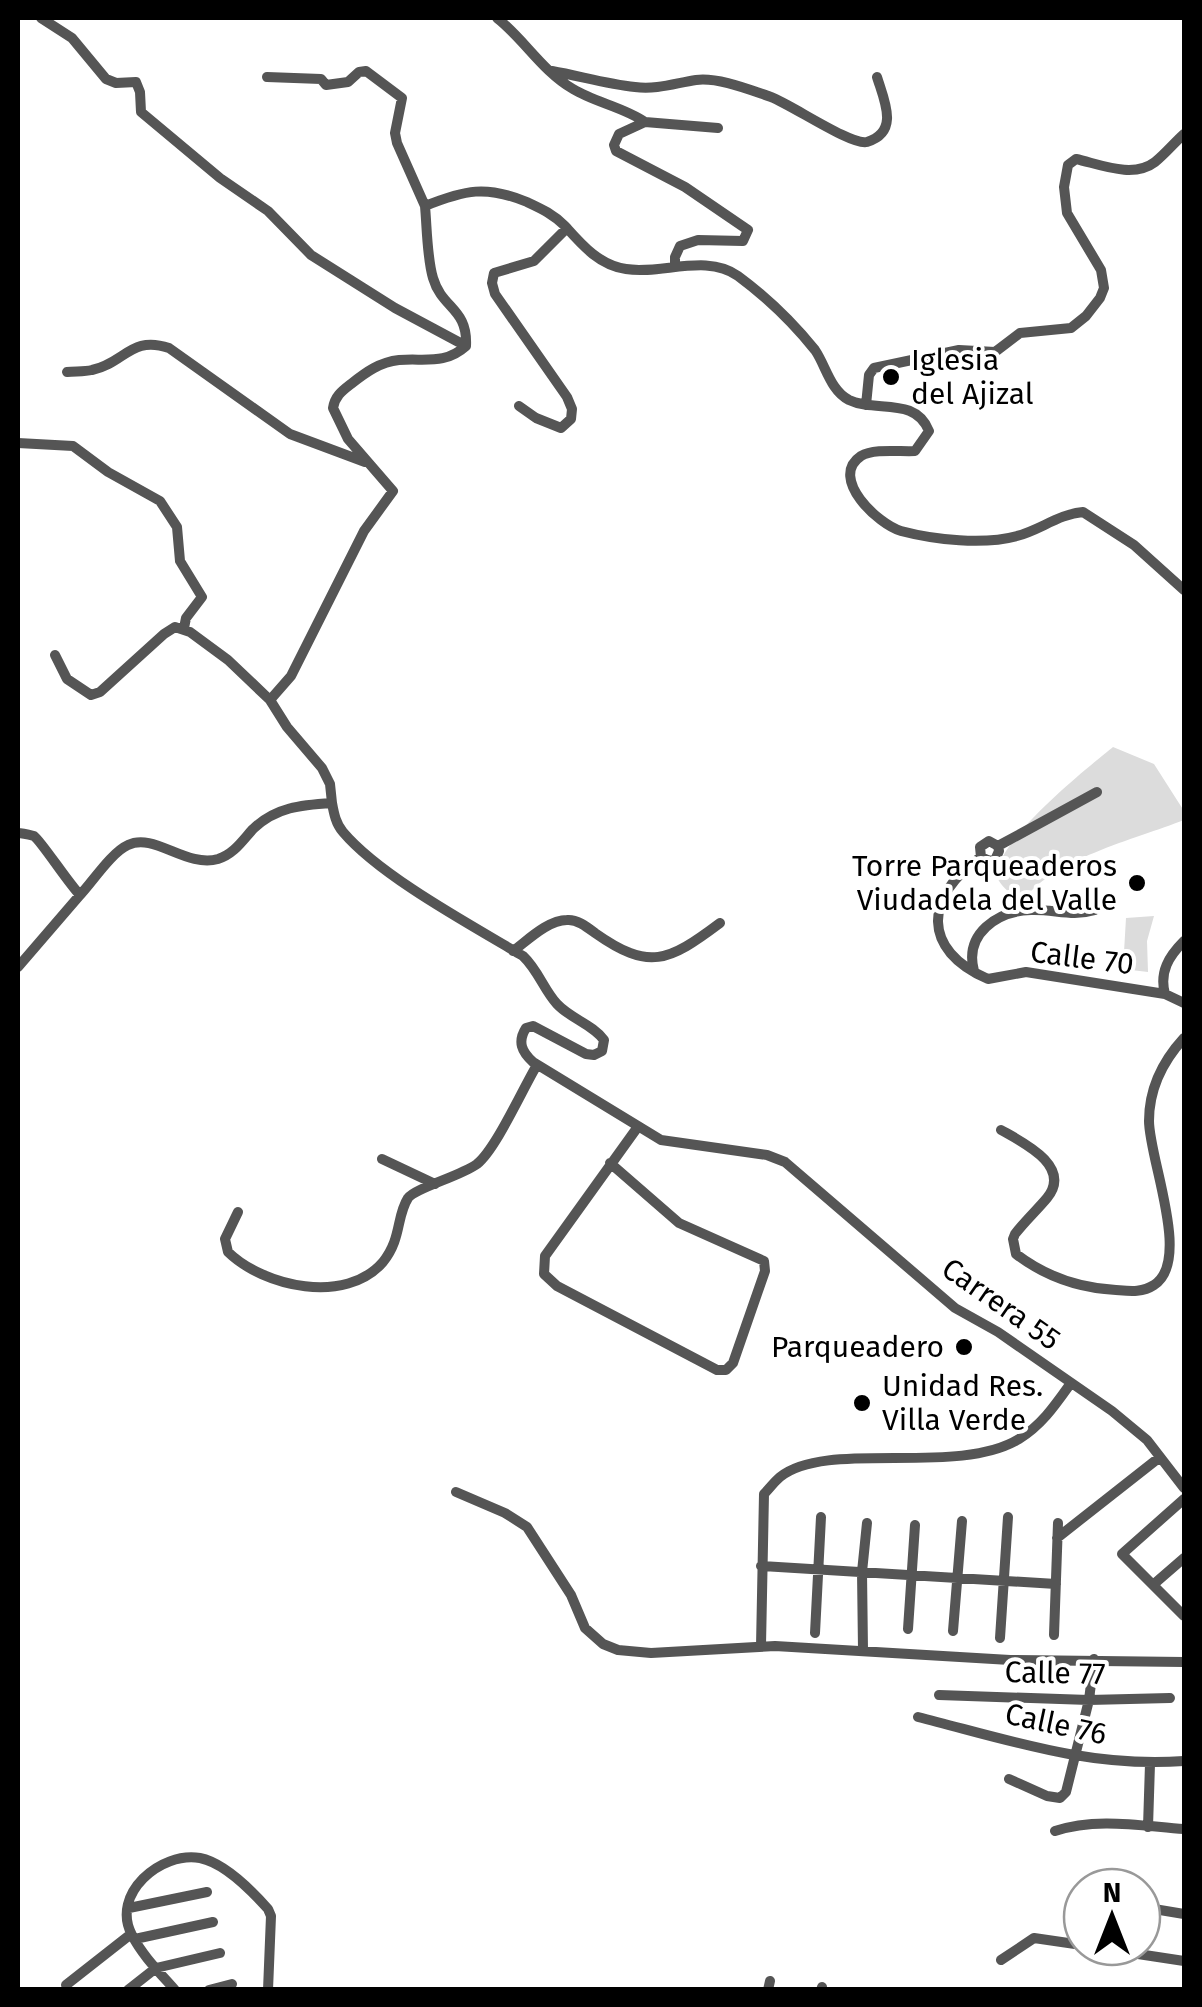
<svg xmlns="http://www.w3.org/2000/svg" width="1202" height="2007" viewBox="0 0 1202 2007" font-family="'Fira Sans',sans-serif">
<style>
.green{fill:#dcdcdc}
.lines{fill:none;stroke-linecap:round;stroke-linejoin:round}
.minor{stroke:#555;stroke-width:10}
.poi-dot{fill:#000;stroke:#fff;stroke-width:4}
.labels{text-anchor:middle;stroke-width:8;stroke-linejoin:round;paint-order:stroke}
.poi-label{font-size:30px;fill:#000;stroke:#fff;text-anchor:start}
.street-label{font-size:30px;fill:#000;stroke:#fff}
</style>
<rect width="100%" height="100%" fill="#fff"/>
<!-- green -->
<path class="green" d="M 1113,747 L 1154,764 L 1184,811 L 1184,820 C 1136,839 1048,860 1021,904 C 1015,897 1003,888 999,881 C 983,850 1091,765 1113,747 Z
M 1154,916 L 1147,941 L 1148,972 L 1123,969 L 1126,918 Z"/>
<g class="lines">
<!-- minor -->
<path class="minor" d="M 41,18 L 72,38 L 106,79 L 116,83 L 136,82 L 140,92 L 141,112 L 220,178 L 268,211 L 311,255 L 395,308 L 466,346
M 497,18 C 524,39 542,71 573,89 C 594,102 626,108 645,122 L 619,134 L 614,145 L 616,151 L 685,187 L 748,230 L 743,241 L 698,240 L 680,246 L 675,257 L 675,267
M 552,71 C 580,76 607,84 635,87 C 656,90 676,83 696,80 C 718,77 750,90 771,97 C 792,105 852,146 867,142 C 900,132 884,100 877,77
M 267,77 L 321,79 L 326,85 L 348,82 L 359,72 L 366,71 L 402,98 L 395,133 L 397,143 L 425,206
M 645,122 L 718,128
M 67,372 C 75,371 84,372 92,370 C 125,363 131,335 169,348 L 290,434 L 365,462
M 866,405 L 869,375 L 874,368 L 959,350 L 995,352 L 1020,333 L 1071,328 L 1086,316 L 1100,298 L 1104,288 L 1101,270 L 1067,213 L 1064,187 L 1068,165 L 1076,159 C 1099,164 1133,179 1155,162 C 1165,154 1174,143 1184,134
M 519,406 L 536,418 L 561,428 L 571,419 L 572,409 L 567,397 L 495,294 L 492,283 L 494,273 L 534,261 L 567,228
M 18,443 L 73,446 L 108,472 L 160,501 L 177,527 L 180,561 L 202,597 L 186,618 L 184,628
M 55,655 L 67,679 L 91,695 L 100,692 L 164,634 L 175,627 L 190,632 L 228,660 L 270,700 L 287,727 L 322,768 L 330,784 L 332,803
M 270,700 L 291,676 L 364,531 L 393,491 L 348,439 L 333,408 C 335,396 342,391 351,384 C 366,372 380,362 399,360 C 425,358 445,365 466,346 C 468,308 442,309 433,278 C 427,258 427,228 425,206 C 465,190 486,185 527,202 C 542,209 553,214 565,226 C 582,245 599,265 626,269 C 661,275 707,253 738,276 C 765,296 794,324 815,350 C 826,366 830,390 849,400 C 876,413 915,396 929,431 L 915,451 C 901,452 874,448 861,456 C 828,478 879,525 901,531 C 935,540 984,545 1017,536 C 1040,530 1059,514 1083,512 L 1134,545 L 1184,590
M 18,833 C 21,833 30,835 34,836 C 41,841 69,884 80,895 C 93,881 112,852 128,845 C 154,832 186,868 218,859 C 234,854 242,841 253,829 C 276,807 301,805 332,803 C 334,814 336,824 343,832 C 380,876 471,925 523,956 C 538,970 544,990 557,1004 C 571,1019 592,1024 604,1040 L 602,1051 L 594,1055 L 586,1054 L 533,1026 L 526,1028 C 517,1042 522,1052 533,1062 L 661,1140 L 767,1155 L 785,1162 L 955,1308 L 998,1332 L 1112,1411 L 1147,1440 L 1184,1488
M 998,846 L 1097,792
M 981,857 L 990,861 L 995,860 L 999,851 L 998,846 L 989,841 L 980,847 L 981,857 C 924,896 921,950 988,979 L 1026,972 L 1165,994 L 1184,1003
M 513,951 C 528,940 548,920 567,920 C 577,919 587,927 595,933 C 649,971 668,962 720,923
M 18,967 L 80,895
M 974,971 C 964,934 997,911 1031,910 C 1054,909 1072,917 1095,910
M 1165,994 C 1159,972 1169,956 1184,941
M 1001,1130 C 1022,1142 1073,1166 1047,1198 C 1037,1210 1025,1221 1015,1234 L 1013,1239 L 1016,1254 C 1046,1277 1078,1288 1116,1290 C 1129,1291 1142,1293 1154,1285 C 1192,1261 1149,1159 1149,1121 C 1149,1088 1162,1062 1184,1038
M 382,1159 L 435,1184
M 610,1163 L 679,1223 L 764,1261 L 765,1271 L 733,1363 L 726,1370 L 717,1370 L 557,1286 L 544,1274 L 545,1256 L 637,1128
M 238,1212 L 225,1239 L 228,1252 C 264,1287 346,1305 383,1262 C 402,1238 396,1217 408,1198 C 415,1188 461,1176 477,1164 C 496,1149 523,1088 537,1065
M 456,1492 L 505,1513 L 527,1527 L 571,1595 L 585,1628 L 603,1644 L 618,1650 L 651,1653 L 775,1646 L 1010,1660 L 1184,1662
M 1184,1499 L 1122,1554 L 1184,1616
M 1057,1538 L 1160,1457
M 761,1566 L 1056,1584
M 1154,1584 L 1184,1558
M 908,1629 L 915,1525
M 953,1631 L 962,1521
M 815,1633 L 821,1517
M 1054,1635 L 1058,1523
M 1000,1638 L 1008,1517
M 761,1646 L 764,1494 C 769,1489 774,1482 780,1477 C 827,1439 957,1477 1019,1439 C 1042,1425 1056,1404 1071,1383
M 863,1650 L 862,1572 L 867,1523
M 939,1695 L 1089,1700 L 1170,1698
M 918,1717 C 1009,1740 1089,1768 1184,1761
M 1009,1779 L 1047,1796 L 1060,1798 L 1066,1792 L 1089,1700 L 1094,1659
M 1148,1827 L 1150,1764
M 1055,1831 C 1096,1817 1142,1826 1184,1829
M 1142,1907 L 1184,1914
M 129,1908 L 207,1892
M 135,1939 L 213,1922
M 1092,1947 L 1184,1961
M 1001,1960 L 1034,1938 L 1082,1945
M 66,1985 L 131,1934
M 128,1990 L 156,1968 L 220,1953
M 175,1990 C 160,1973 142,1955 132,1935 C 110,1894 161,1851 200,1858 C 225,1863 252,1891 268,1909 L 271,1916 L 268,1990
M 209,1990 L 232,1984
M 768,1990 L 770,1981
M 821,1990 L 822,1987"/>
</g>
<!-- markers -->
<g class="poi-dot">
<circle cx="891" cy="377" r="10"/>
<circle cx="1137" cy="883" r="10"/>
<circle cx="964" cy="1347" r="10"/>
<circle cx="862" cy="1403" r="10"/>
</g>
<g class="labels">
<!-- poi labels -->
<g class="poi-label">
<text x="911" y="370">Iglesia<tspan x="911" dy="34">del Ajizal</tspan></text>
<text x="1117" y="876" text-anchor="end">Torre Parqueaderos<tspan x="1117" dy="34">Viudadela del Valle</tspan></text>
<text x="944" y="1357" text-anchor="end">Parqueadero</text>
<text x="882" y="1396">Unidad Res.<tspan x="882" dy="34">Villa Verde</tspan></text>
</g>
<!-- street labels -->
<g class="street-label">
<text transform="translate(1082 958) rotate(7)" y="10">Calle 70</text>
<text transform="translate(1001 1304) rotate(35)" y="10">Carrera 55</text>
<text transform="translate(1055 1673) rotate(1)" y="10">Calle 77</text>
<text transform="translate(1056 1724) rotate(12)" y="10">Calle 76</text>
</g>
</g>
<!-- border -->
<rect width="1202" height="2007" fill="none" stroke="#000000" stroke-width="40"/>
<!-- north arrow -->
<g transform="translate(1112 1917)"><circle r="48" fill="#ffffff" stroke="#999999" stroke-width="2.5"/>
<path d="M0-8L18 38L0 25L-18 38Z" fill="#000000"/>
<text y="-15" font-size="28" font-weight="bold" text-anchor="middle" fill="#000000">N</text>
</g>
</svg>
